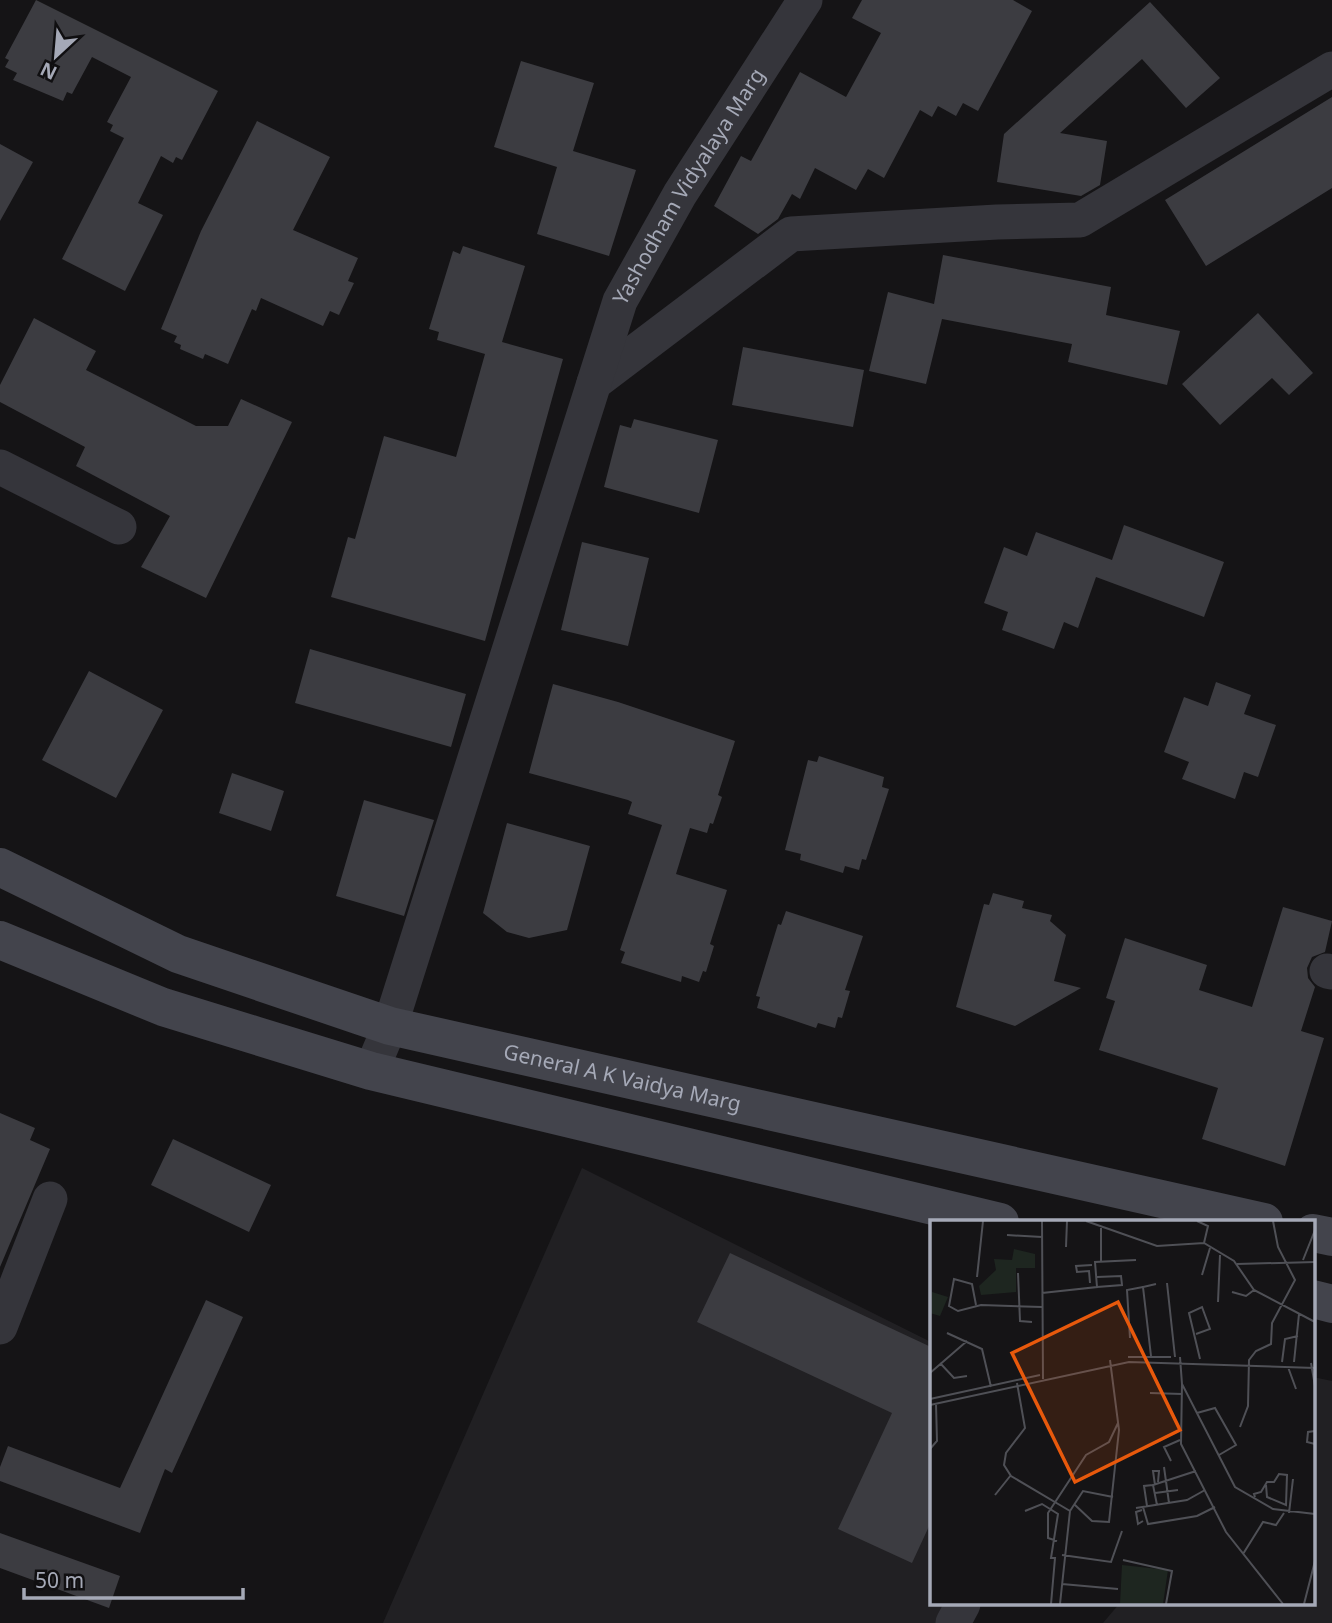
<svg xmlns="http://www.w3.org/2000/svg" width="1332" height="1623" viewBox="0 0 1332 1623" font-family="'Noto Sans',sans-serif">
<style>
.built{fill:#212023}
.building{fill:#3c3c41}
.lines{fill:none;stroke-linecap:round;stroke-linejoin:round}
.minor{stroke:#35353b;stroke-width:35}
.secondary{stroke:#43444c;stroke-width:38}
.labels{text-anchor:middle;stroke-width:5;stroke-linejoin:round;paint-order:stroke}
.street-label{font-size:21px;fill:#a5a9b7;stroke:#100f11}
.inset-road{fill:none;stroke:#4f5056;stroke-width:2}
.view{fill:#e8590c;fill-opacity:0.15;stroke:#e8590c;stroke-width:3.5}
.inset-edge{fill:none;stroke:#a5a9b7;stroke-width:3.5}
</style>
<rect width="100%" height="100%" fill="#151416"/>
<!-- built -->
<path class="built" d="M 582,1168 L 931,1342 L 931,1604 L 945,1604 L 936,1623 L 383,1623 Z
M 1313,1377 L 1332,1381 L 1332,1623 L 1103,1623 L 1119,1604 L 1313,1604 Z"/>
<!-- building -->
<path class="building" d="M 36,0 L 218,91 L 182,160 L 176,157 L 173,163 L 161,156 L 138,203 L 163,215 L 125,291 L 62,259 L 124,138 L 110,131 L 113,125 L 107,122 L 131,77 L 92,57 L 72,94 L 67,92 L 63,101 L 13,80 L 17,73 L 5,67 L 9,60 L 5,58 Z
M 862,0 L 1013,0 L 1032,11 L 978,111 L 963,103 L 956,116 L 938,106 L 932,117 L 920,110 L 884,178 L 868,169 L 856,190 L 815,168 L 800,199 L 792,194 L 778,219 L 758,234 L 714,206 L 741,156 L 751,161 L 800,72 L 846,97 L 881,33 L 852,18 Z
M 1150,2 L 1220,78 L 1186,108 L 1142,59 L 1060,133 L 1107,141 L 1100,185 L 1081,196 L 997,182 L 1004,134 Z
M 521,61 L 594,83 L 573,151 L 636,170 L 609,256 L 537,234 L 557,167 L 494,147 Z
M 1332,97 L 1332,188 L 1206,266 L 1165,200 Z
M 257,121 L 330,157 L 293,230 L 358,258 L 348,281 L 354,283 L 339,315 L 330,311 L 323,326 L 261,298 L 256,311 L 252,309 L 228,364 L 205,354 L 203,359 L 180,349 L 181,345 L 174,342 L 177,336 L 161,329 L 201,231 Z
M 0,144 L 33,162 L 0,221 Z
M 463,246 L 525,266 L 502,342 L 563,359 L 485,641 L 331,597 L 348,537 L 355,539 L 384,436 L 456,457 L 485,354 L 437,340 L 439,332 L 429,329 L 453,251 L 460,254 Z
M 943,255 L 1111,287 L 1106,315 L 1180,331 L 1167,385 L 1068,362 L 1072,344 L 942,319 L 926,384 L 869,371 L 888,292 L 934,304 Z
M 1258,313 L 1313,373 L 1289,395 L 1272,378 L 1220,425 L 1182,384 Z
M 34,318 L 96,351 L 86,370 L 196,426 L 228,426 L 241,399 L 292,422 L 206,598 L 141,567 L 170,516 L 76,466 L 85,447 L 0,402 L 0,385 Z
M 743,347 L 864,370 L 853,427 L 732,405 Z
M 634,419 L 718,440 L 699,513 L 604,487 L 620,425 L 631,428 Z
M 1124,525 L 1224,562 L 1204,617 L 1096,577 L 1078,628 L 1064,622 L 1054,649 L 1002,630 L 1008,612 L 984,603 L 1004,547 L 1027,556 L 1036,532 L 1112,560 Z
M 582,542 L 649,558 L 628,646 L 561,630 Z
M 310,649 L 466,694 L 451,747 L 295,703 Z
M 89,671 L 163,710 L 116,798 L 42,760 Z
M 1216,682 L 1251,695 L 1244,714 L 1276,725 L 1258,777 L 1244,772 L 1235,799 L 1182,779 L 1189,762 L 1164,752 L 1184,697 L 1208,706 Z
M 553,684 L 618,702 L 735,741 L 718,795 L 722,797 L 713,824 L 710,823 L 707,833 L 690,828 L 676,874 L 727,890 L 710,944 L 714,946 L 706,972 L 703,971 L 699,982 L 682,976 L 681,982 L 621,963 L 625,952 L 620,950 L 662,825 L 628,814 L 632,802 L 628,800 L 529,773 Z
M 819,756 L 884,777 L 882,787 L 889,789 L 866,860 L 862,859 L 859,870 L 845,866 L 843,873 L 800,860 L 801,854 L 785,850 L 808,760 L 817,762 Z
M 232,773 L 284,791 L 271,831 L 219,813 Z
M 364,800 L 434,820 L 404,916 L 336,896 Z
M 507,823 L 590,846 L 567,930 L 529,938 L 507,932 L 483,913 Z
M 993,893 L 1024,901 L 1022,908 L 1052,915 L 1050,921 L 1066,935 L 1054,981 L 1081,988 L 1015,1026 L 956,1007 L 984,904 L 989,905 Z
M 1283,907 L 1332,921 L 1325,952 L 1312,957 L 1307,968 L 1308,978 L 1315,987 L 1301,1031 L 1324,1038 L 1285,1166 L 1202,1139 L 1218,1088 L 1099,1050 L 1115,1001 L 1106,998 L 1125,938 L 1207,965 L 1199,990 L 1252,1007 Z
M 786,911 L 863,936 L 845,990 L 850,991 L 842,1018 L 838,1017 L 835,1028 L 818,1023 L 816,1028 L 757,1008 L 760,997 L 756,996 L 778,924 L 781,925 Z
M 0,1113 L 35,1128 L 30,1140 L 50,1149 L 0,1267 Z
M 173,1139 L 271,1185 L 249,1232 L 151,1185 Z
M 730,1253 L 931,1347 L 931,1522 L 912,1563 L 838,1529 L 892,1413 L 697,1322 Z
M 206,1300 L 243,1317 L 172,1473 L 165,1469 L 140,1533 L 0,1481 L 0,1467 L 8,1446 L 120,1488 Z
M 0,1533 L 120,1576 L 109,1608 L 0,1568 Z"/>
<g class="lines">
<!-- minor -->
<g class="minor">
<path d="M 594,383 L 791,234 L 997,222 L 1080,220 L 1332,69"/>
<path d="M 0,467 L 119,527"/>
<path d="M 1327,971 L 1332,972"/>
<path id="s1" d="M 371,1071 L 390,1026 L 620,301 L 680,194 L 805,0"/>
<path d="M 0,1327 L 50,1199"/>
<path d="M 953,1623 L 963,1604"/>
</g>
<!-- secondary -->
<g class="secondary">
<path id="s2" d="M 0,867 L 178,954 L 390,1026 L 1264,1222"/>
<path d="M 0,940 L 163,1007 L 371,1071 L 1000,1222"/>
<path d="M 1313,1233 L 1332,1237"/>
<path d="M 1313,1299 L 1332,1304"/>
</g>
</g>
<g class="labels">
<!-- street labels -->
<g class="street-label">
<text dy="7" stroke="none"><textPath href="#s1" startOffset="943">Yashodham Vidyalaya Marg</textPath></text>
<text dy="7" stroke="none"><textPath href="#s2" startOffset="660">General A K Vaidya Marg</textPath></text>
</g>
</g>
<!-- overview -->
<g transform="translate(930 1220)">
<rect width="385" height="385" fill="#151416"/>
<path d="M 84,29 L 105,34 L 105,48 L 86,48 L 86,72 L 51,75 L 49,66 L 66,50 L 64,39 L 82,40 ZM 2,72 L 18,77 L 10,96 L 0,93 ZM 192,345 L 238,350 L 233,384 L 190,384 Z" fill="#1e2620"/>
<path class="inset-road" d="M 112,1 L 113,159M 156,1 L 227,26 L 274,23 L 304,41 L 324,70 L 385,102M 267,1 L 278,6 L 274,23M 77,15 L 112,17M 136,27 L 137,1M 373,40 L 385,10M 171,42 L 171,8M 307,44 L 385,42M 88,53 L 90,101 L 102,102M 272,55 L 280,28M 47,57 L 53,1M 167,57 L 191,56 L 192,65 L 167,67M 160,63 L 159,51 L 147,52 L 146,46 L 162,45M 237,63 L 245,137M 302,72 L 316,76 L 324,70M 112,73 L 167,67 L 165,42 L 206,40M 288,82 L 290,35M 46,85 L 42,64 L 24,59 L 19,86 L 28,91 L 51,85 L 112,87M 17,113 L 52,129 L 61,167M 266,114 L 280,109 L 272,87 L 259,93 L 270,139M 200,118 L 197,70 L 213,67M 221,136 L 213,67 L 226,64M 198,137 L 241,137M 250,137 L 252,164 L 305,267 L 343,289 L 385,294M 352,142 L 355,119 L 368,116M 364,142 L 369,94M 10,143 L 24,158 L 37,156M 381,143 L 385,166M 358,147 L 366,169M 0,153 L 37,121M 87,163 L 95,208 L 76,233 L 74,245 L 81,256 L 140,291M 252,164 L 251,224 L 296,312 L 353,384M 220,173 L 252,174M 0,179 L 110,155M 0,185 L 199,142 L 385,148M 267,193 L 285,188 L 306,225 L 289,235M 310,207 L 318,186 L 319,140 L 326,131 L 341,124 L 342,103 L 365,60 L 348,27 L 343,1M 385,211 L 378,212 L 377,222 L 385,224M 0,229 L 7,221 L 6,184M 241,241 L 234,227 L 250,220M 234,247 L 239,283M 225,265 L 223,251 L 229,251 L 228,262M 225,273 L 248,270M 65,275 L 81,255M 325,277 L 324,274 L 331,272 L 337,262 L 344,262 L 349,254 L 357,255 L 356,285 L 337,277 L 336,265M 145,285 L 162,301 L 179,302 L 189,210 L 180,140M 227,285 L 223,265 L 266,251M 217,286 L 214,266 L 223,265M 213,287 L 218,304 L 267,296 L 285,287M 206,288 L 257,280 L 275,270M 212,290 L 206,292 L 208,304 L 213,301M 95,291 L 112,284 L 128,294 L 121,338 L 125,338 L 121,384M 359,293 L 363,259M 127,321 L 118,318 L 118,293 L 156,235 L 179,222 L 188,203M 313,334 L 333,302 L 346,305 L 354,293M 132,335 L 181,342 L 192,311M 193,340 L 242,351 L 236,384M 132,364 L 188,369M 130,384 L 140,291 L 153,271 L 183,277M 374,384 L 385,341"/>
<path class="view" d="M 188,82 L 250,210 L 145,262 L 82,133 Z"/>
<rect width="385" height="385" class="inset-edge"/>
</g>
<!-- north arrow -->
<g transform="translate(56 56) rotate(206)" stroke="#100f11" stroke-width="5" paint-order="stroke">
<path d="M0-5L12 26L0 18L-12 26Z" fill="#a5a9b7"/>
<text y="-10" font-size="19" font-weight="bold" text-anchor="middle" fill="#a5a9b7">N</text>
</g>
<!-- scale -->
<path d="M24 1588v10h219v-10" fill="none" stroke="#a5a9b7" stroke-width="3.5"/>
<text x="35" y="1588" font-size="21" fill="#a5a9b7" stroke="#100f11" stroke-width="5" paint-order="stroke">50 m</text>
</svg>
